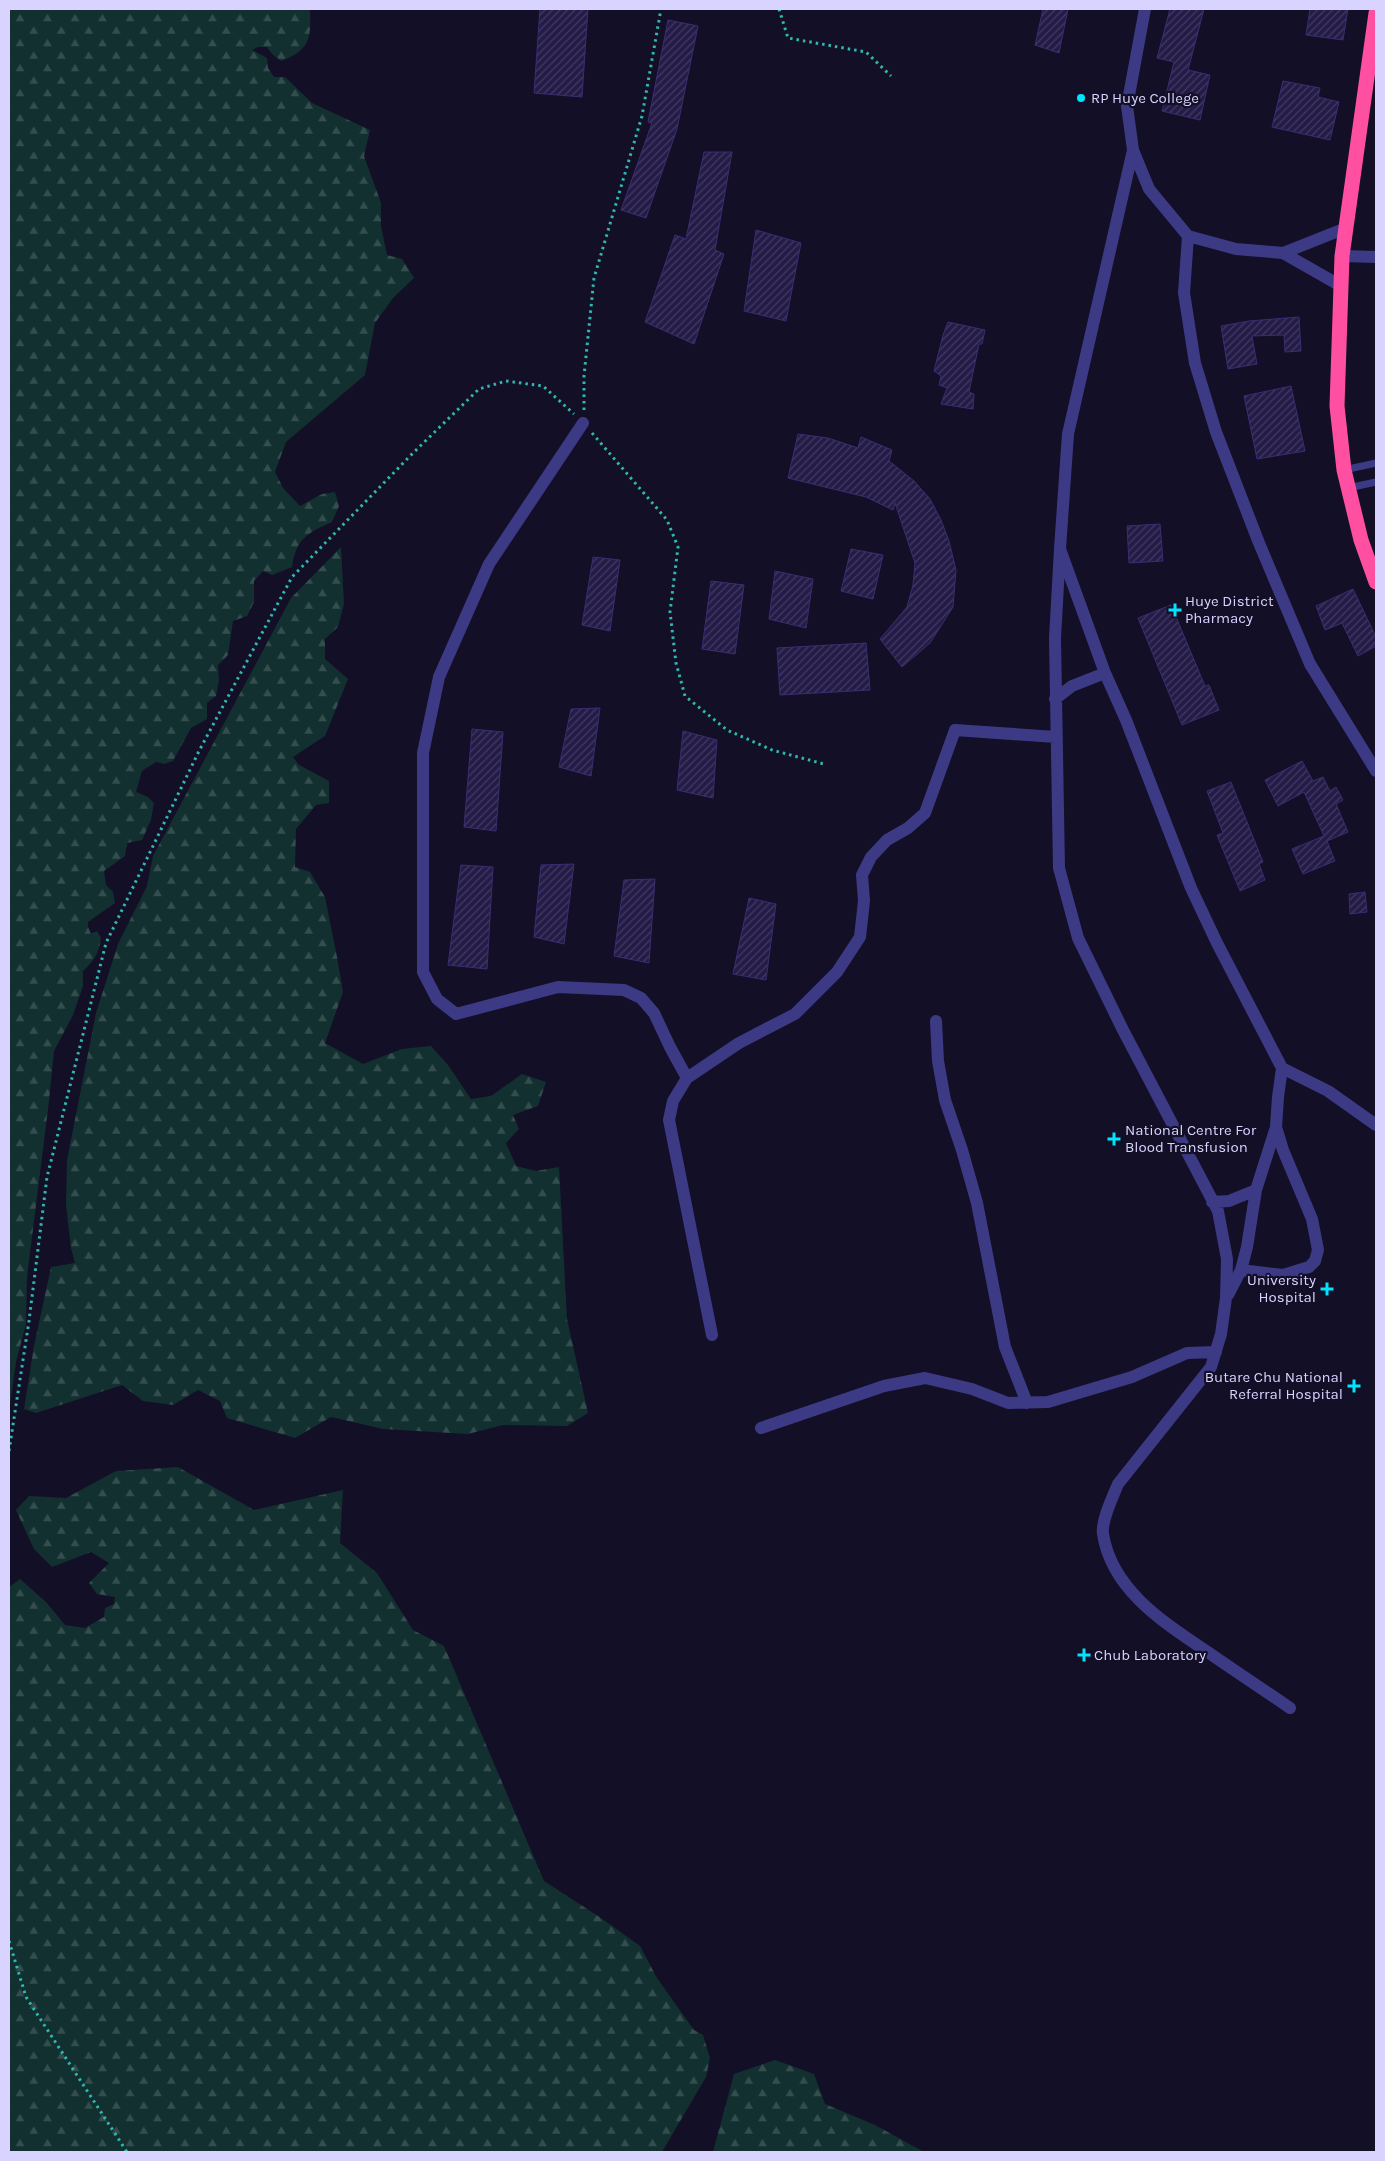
<svg xmlns="http://www.w3.org/2000/svg" width="1385" height="2161" viewBox="0 0 1385 2161" font-family="Karla,sans-serif">
<style>
.forest{fill:url(#forest-firs)}
.building{fill:url(#building-hatch);stroke:#3b2d73}
.lines{fill:none;stroke-linecap:round;stroke-linejoin:round}
.path{stroke:#2fb8b0;stroke-width:3;stroke-dasharray:2.5 4;stroke-linecap:butt}
.lane{stroke:#3d3a85;stroke-width:7}
.street{stroke:#3d3a85;stroke-width:12}
.highway{stroke:#ff4fa3;stroke-width:15}
.poi-dot{fill:#00e5ff;stroke:#130f26;stroke-width:2}
.labels{text-anchor:middle;stroke-width:4.5;stroke-linejoin:round;paint-order:stroke}
.poi-label{font-size:15px;fill:#d9d4ff;stroke:#130f26;text-anchor:start}
</style>
<defs>
<pattern id="forest-firs" width="22" height="20" patternUnits="userSpaceOnUse" patternTransform="scale(1.25)"><rect width="22" height="20" fill="#12302f"/><path d="M5 1l3.5 6h-7zM16 11l3.5 6h-7z" fill="#344d4e"/></pattern>
<pattern id="building-hatch" width="6" height="6" patternUnits="userSpaceOnUse" patternTransform="scale(1.25)"><rect width="6" height="6" fill="#241b47"/><path d="M-1 1l2-2M0 6l6-6M5 7l2-2" fill="none" stroke="#433b63"/></pattern>
</defs>
<rect width="100%" height="100%" fill="#130f26"/>
<!-- forest -->
<path class="forest" d="M 9,9 L 310,9 C 311,37 311,50 281,61 L 272,54 L 267,47 L 258,47 L 252,50 L 267,58 L 268,68 L 274,77 L 285,77 L 312,103 L 370,130 L 364,156 L 381,203 L 381,226 L 387,255 L 402,259 L 414,278 L 393,298 L 375,323 L 365,375 L 286,442 L 275,472 L 283,488 L 300,506 L 322,494 L 335,492 L 339,506 L 332,522 C 307,533 296,539 292,567 L 272,575 L 263,571 L 254,581 L 254,602 L 247,616 L 233,621 L 228,655 L 218,665 L 219,680 L 216,696 L 207,703 L 207,719 L 191,728 L 173,761 L 164,764 L 156,762 L 142,771 L 136,792 L 148,797 L 154,803 L 151,820 L 142,840 L 127,843 L 125,856 L 104,871 L 106,885 L 113,892 L 115,903 L 88,922 L 88,927 L 91,934 L 97,931 L 101,938 C 99,953 94,961 83,971 L 83,986 L 73,1015 L 54,1051 L 49,1101 L 27,1277 L 26,1324 L 16,1362 L 9,1413 Z
M 341,547 L 344,604 L 338,627 L 325,639 L 325,659 L 348,679 L 325,736 L 293,757 L 299,765 L 329,781 L 329,803 L 316,805 L 296,829 L 295,867 L 310,872 L 325,897 L 337,957 L 343,992 L 325,1043 L 363,1064 L 402,1049 L 431,1046 L 448,1065 L 471,1099 L 491,1096 L 522,1074 L 546,1082 L 538,1106 L 513,1115 L 519,1129 L 506,1143 L 516,1166 L 536,1171 L 559,1167 L 567,1319 L 588,1413 L 567,1426 L 503,1425 L 468,1434 L 383,1429 L 331,1417 L 295,1438 L 227,1418 L 220,1401 L 198,1390 L 173,1405 L 143,1401 L 122,1385 L 36,1413 L 24,1409 L 34,1346 L 51,1267 L 75,1263 L 71,1248 L 66,1205 L 67,1160 L 96,1013 L 118,944 L 147,886 L 153,856 L 291,598 Z
M 178,1467 L 254,1510 L 343,1490 L 340,1543 L 377,1573 L 413,1630 L 444,1646 L 544,1881 L 601,1918 L 640,1946 L 657,1978 L 694,2030 L 703,2035 L 710,2058 L 706,2077 L 662,2152 L 9,2152 L 9,1587 L 20,1579 L 46,1602 L 65,1625 L 85,1628 L 104,1617 L 105,1608 L 114,1604 L 115,1597 L 97,1594 L 89,1583 L 109,1563 L 91,1552 L 52,1567 L 34,1549 L 16,1510 L 29,1496 L 66,1498 L 116,1471 Z
M 775,2060 L 814,2074 L 825,2104 L 875,2125 L 924,2152 L 713,2152 L 734,2074 Z"/>
<!-- building -->
<path class="building" d="M 540,9 L 588,9 L 582,97 L 534,93 Z
M 1043,9 L 1068,9 L 1059,53 L 1035,45 Z
M 1170,9 L 1204,9 L 1188,70 L 1210,75 L 1200,120 L 1162,111 L 1174,62 L 1157,58 Z
M 1310,9 L 1348,9 L 1343,40 L 1306,35 Z
M 668,20 L 698,26 L 677,129 L 646,218 L 621,210 L 652,123 L 648,122 Z
M 1283,81 L 1320,88 L 1318,97 L 1339,102 L 1330,140 L 1272,127 Z
M 704,152 L 732,152 L 715,250 L 724,254 L 694,344 L 645,322 L 675,235 L 686,239 Z
M 756,230 L 801,243 L 786,321 L 744,311 Z
M 1299,317 L 1301,351 L 1285,352 L 1284,335 L 1252,336 L 1257,364 L 1228,369 L 1221,326 L 1249,321 Z
M 948,322 L 985,330 L 982,344 L 979,344 L 969,392 L 974,394 L 973,409 L 941,404 L 947,388 L 939,385 L 941,376 L 934,371 L 943,335 Z
M 1291,386 L 1305,451 L 1257,459 L 1244,396 Z
M 798,434 L 828,438 L 858,448 L 861,437 L 892,450 L 889,461 L 914,481 L 930,499 L 941,520 L 949,541 L 956,570 L 953,607 L 930,643 L 902,667 L 880,639 L 907,607 L 913,585 L 915,563 L 895,503 L 893,510 L 866,497 L 788,478 Z
M 1160,524 L 1163,561 L 1129,563 L 1127,526 Z
M 851,549 L 883,555 L 873,599 L 841,591 Z
M 593,557 L 620,560 L 610,631 L 582,625 Z
M 775,571 L 813,579 L 806,628 L 769,619 Z
M 711,581 L 744,585 L 735,654 L 702,649 Z
M 1353,589 L 1376,637 L 1376,646 L 1358,656 L 1342,623 L 1325,630 L 1316,606 Z
M 1171,605 L 1205,686 L 1209,685 L 1219,710 L 1182,725 L 1138,618 Z
M 866,643 L 870,690 L 780,695 L 777,648 Z
M 600,708 L 591,776 L 559,767 L 571,709 Z
M 472,729 L 503,732 L 496,831 L 464,827 Z
M 683,731 L 717,740 L 713,798 L 677,790 Z
M 1302,761 L 1313,781 L 1323,777 L 1330,791 L 1336,787 L 1343,800 L 1336,804 L 1348,832 L 1327,841 L 1335,861 L 1303,874 L 1292,849 L 1324,836 L 1304,792 L 1278,806 L 1265,780 Z
M 1231,782 L 1263,862 L 1259,864 L 1265,880 L 1240,891 L 1217,835 L 1223,833 L 1207,791 Z
M 574,864 L 564,944 L 534,937 L 541,865 Z
M 461,865 L 493,867 L 487,969 L 448,965 Z
M 655,879 L 649,963 L 614,956 L 624,880 Z
M 1365,892 L 1367,912 L 1350,914 L 1349,894 Z
M 749,898 L 776,904 L 766,980 L 733,974 Z"/>
<g class="lines">
<!-- path -->
<path class="path" d="M 779,9 L 788,38 L 866,52 L 891,76
M 584,410 L 584,376 L 594,278 L 642,116 L 661,9
M 592,433 L 667,520 L 678,547 L 670,612 L 676,663 L 685,696 L 727,730 L 772,750 L 824,764
M 9,1451 L 29,1321 L 47,1177 L 106,943 L 199,751 L 292,577 L 413,453 L 479,389 L 506,381 L 543,386 L 574,414
M 9,1941 L 26,1997 L 127,2152"/>
<!-- lane -->
<path class="lane" d="M 1344,470 L 1376,463
M 1348,488 L 1376,482"/>
<!-- street -->
<path class="street" d="M 1145,9 L 1127,106 L 1133,150 L 1149,189 L 1188,236 L 1184,293 L 1195,363 L 1216,432 L 1259,543 L 1310,664 L 1376,771
M 1133,150 L 1068,434 L 1060,549 L 1105,673 L 1126,720 L 1191,888 L 1217,943 L 1282,1068 L 1328,1091 L 1376,1125
M 1188,236 L 1236,249 L 1283,253 L 1341,286
M 1283,253 L 1346,228
M 1342,256 L 1376,257
M 583,423 L 489,564 L 439,677 L 423,753 L 423,972 L 437,999 L 456,1014 L 558,987 L 624,990 L 641,998 L 654,1013 L 670,1047 L 687,1078
M 1060,549 L 1055,638 L 1059,868 L 1078,938 L 1123,1030 L 1218,1211 L 1227,1259 L 1226,1298 L 1221,1334 L 1211,1367 L 1118,1484 C 1113,1496 1101,1521 1103,1534 C 1112,1592 1168,1625 1212,1655 C 1238,1673 1264,1690 1290,1708
M 1055,699 L 1072,686 L 1105,673
M 936,1021 L 938,1061 L 945,1100 L 962,1150 L 977,1203 L 1005,1347 L 1027,1403
M 1212,1202 L 1229,1201 L 1256,1190
M 1241,1270 L 1283,1275 L 1309,1267 L 1315,1261 L 1318,1250 L 1312,1219 L 1283,1150 L 1276,1127
M 1228,1295 L 1241,1270 L 1247,1247 L 1256,1190 L 1276,1127 L 1278,1097 L 1282,1068
M 712,1335 L 669,1120 L 673,1101 L 687,1078 L 739,1043 L 795,1014 L 837,972 L 860,937 L 864,901 L 862,875 L 871,857 L 887,840 L 908,828 L 925,813 L 955,730 L 1056,737
M 761,1428 L 884,1386 L 925,1378 L 972,1389 L 1008,1403 L 1048,1402 L 1132,1377 L 1187,1353 L 1216,1352"/>
<!-- highway -->
<path class="highway" d="M 1376,13 L 1342,256 L 1337,406 L 1344,470 L 1361,540 L 1376,582"/>
</g>
<!-- markers -->
<g class="poi-dot">
<circle cx="1081" cy="98" r="5"/>
<path d="M1172.5 602.5h5v5h5v5h-5v5h-5v-5h-5v-5h5z"/>
<path d="M1111.5 1131.5h5v5h5v5h-5v5h-5v-5h-5v-5h5z"/>
<path d="M1324.5 1281.5h5v5h5v5h-5v5h-5v-5h-5v-5h5z"/>
<path d="M1351.5 1378.5h5v5h5v5h-5v5h-5v-5h-5v-5h5z"/>
<path d="M1081.5 1647.5h5v5h5v5h-5v5h-5v-5h-5v-5h5z"/>
</g>
<g class="labels">
<!-- poi labels -->
<g class="poi-label">
<text x="1091" y="103">RP Huye College</text>
<text x="1185" y="606">Huye District<tspan x="1185" dy="17">Pharmacy</tspan></text>
<text x="1125" y="1135">National Centre For<tspan x="1125" dy="17">Blood Transfusion</tspan></text>
<text x="1316" y="1285" text-anchor="end">University<tspan x="1316" dy="17">Hospital</tspan></text>
<text x="1343" y="1382" text-anchor="end">Butare Chu National<tspan x="1343" dy="17">Referral Hospital</tspan></text>
<text x="1094" y="1660">Chub Laboratory</text>
</g>
</g>
<!-- border -->
<rect width="1385" height="2161" fill="none" stroke="#d9d4ff" stroke-width="20"/>
</svg>
